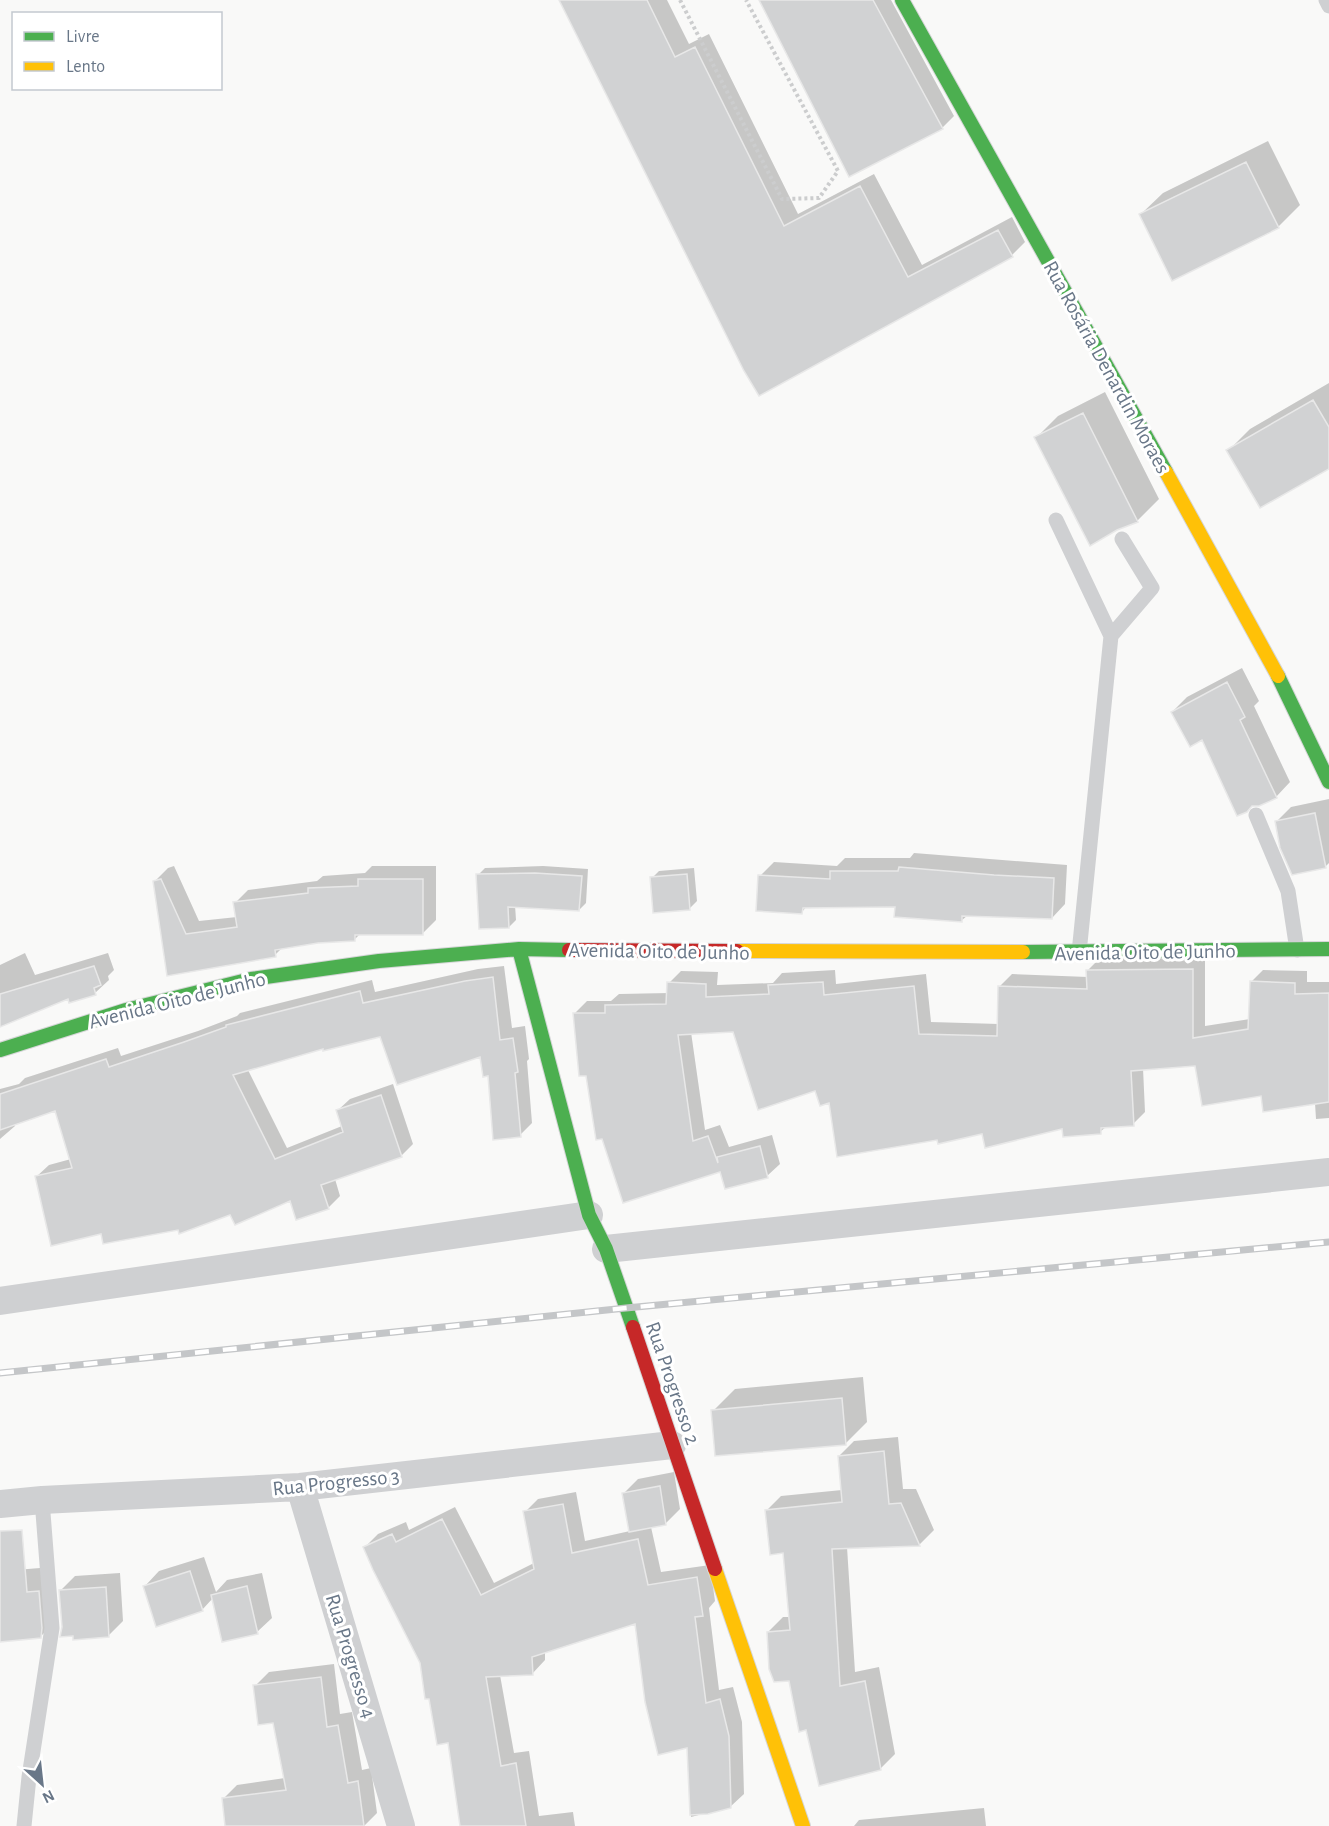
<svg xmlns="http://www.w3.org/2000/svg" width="1329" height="1826" viewBox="0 0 1329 1826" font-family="'Alegreya Sans',sans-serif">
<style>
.shadow{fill:#0003}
.building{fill:#d1d2d3;stroke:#e8e8e8;stroke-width:1.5}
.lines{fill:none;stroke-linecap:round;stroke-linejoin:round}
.fast-casing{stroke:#d5d6d7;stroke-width:16}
.slow-casing{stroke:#d5d6d7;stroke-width:16}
.jam-casing{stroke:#d5d6d7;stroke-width:16}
.path{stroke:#cccdce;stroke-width:4;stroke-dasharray:3 3;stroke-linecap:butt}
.lane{stroke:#cfd0d2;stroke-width:15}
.street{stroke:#cfd0d2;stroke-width:28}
.fast{stroke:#4caf50;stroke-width:14}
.slow{stroke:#ffc107;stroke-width:14}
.jam{stroke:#c62828;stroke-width:14}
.rail-casing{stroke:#c4c6c8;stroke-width:7}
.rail{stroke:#fff;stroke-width:4.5;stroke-dasharray:14;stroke-linecap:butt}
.labels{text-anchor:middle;stroke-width:6;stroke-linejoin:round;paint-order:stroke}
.street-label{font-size:21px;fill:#697788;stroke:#fff}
</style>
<rect width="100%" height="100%" fill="#f9f9f8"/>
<!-- shadow -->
<path class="shadow" d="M 561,0 L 667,0 L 689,44 L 709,34 L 798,214 L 874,174 L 922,265 L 1012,217 L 1025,242 L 1012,255 L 760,394 Z
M 773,0 L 891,0 L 954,116 L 942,128 L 850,175 Z
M 1268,141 L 1300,205 L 1278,227 L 1141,214 L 1163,193 Z
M 1329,383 L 1329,467 L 1228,451 L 1250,429 Z
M 1105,392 L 1159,499 L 1137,521 L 1117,529 L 1036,438 L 1058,416 Z
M 1242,668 L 1259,701 L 1254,706 L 1290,782 L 1276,797 L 1172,712 L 1187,697 Z
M 1329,799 L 1329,863 L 1325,867 L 1277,821 L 1291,807 Z
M 914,853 L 1067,865 L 1065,904 L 1052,918 L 968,915 L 961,921 L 897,906 L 807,906 L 802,912 L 760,876 L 774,862 L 837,866 L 845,858 L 910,858 Z
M 174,866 L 199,921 L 237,917 L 235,903 L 248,890 L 317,881 L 323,876 L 365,873 L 372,866 L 436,866 L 436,920 L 423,933 L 361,933 L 355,939 L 318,941 L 283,947 L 275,955 L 168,975 L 154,882 L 168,868 Z
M 543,866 L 588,869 L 586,903 L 579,910 L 515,905 L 516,920 L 509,927 L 478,875 L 485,868 Z
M 694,868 L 697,901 L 690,908 L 652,878 L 659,871 Z
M 25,953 L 35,975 L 108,953 L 114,970 L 108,976 L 109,980 L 95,993 L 69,997 L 0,1025 L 0,965 Z
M 1205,957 L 1205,1026 L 1250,1019 L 1251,982 L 1263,970 L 1307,971 L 1307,982 L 1329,982 L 1329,1118 L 1316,1119 L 1315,1103 L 1262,1094 L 1196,1065 L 1143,1068 L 1145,1112 L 1133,1124 L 1107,1126 L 1100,1132 L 1064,1127 L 983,1133 L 938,1139 L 830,1101 L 816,1089 L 734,1030 L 691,1032 L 705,1130 L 720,1125 L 729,1147 L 772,1135 L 780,1164 L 767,1176 L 722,1170 L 624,1201 L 574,1014 L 587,1001 L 611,1001 L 619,994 L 669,993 L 669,983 L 681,971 L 718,972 L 717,985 L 773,983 L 782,973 L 835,970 L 836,984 L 926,974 L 931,1022 L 999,1024 L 1000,986 L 1012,974 L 1088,977 L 1087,971 L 1100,958 Z
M 504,966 L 512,1028 L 525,1026 L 529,1059 L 527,1061 L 532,1123 L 520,1135 L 489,1075 L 481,1055 L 381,1035 L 324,1048 L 248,1070 L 287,1148 L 342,1126 L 337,1111 L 350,1099 L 393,1084 L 413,1144 L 401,1156 L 335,1179 L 340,1196 L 328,1208 L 291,1198 L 231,1213 L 179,1228 L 103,1233 L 36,1177 L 49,1165 L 71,1159 L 56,1109 L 14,1124 L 15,1126 L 0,1139 L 0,1089 L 19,1084 L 25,1078 L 118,1048 L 121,1056 L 198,1031 L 237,1016 L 240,1013 L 372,980 L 375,992 L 478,969 Z
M 863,1377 L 867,1422 L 845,1444 L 713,1411 L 735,1389 Z
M 898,1437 L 903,1489 L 916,1489 L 934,1530 L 919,1545 L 847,1547 L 855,1672 L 879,1667 L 895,1754 L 880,1769 L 807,1728 L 790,1679 L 768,1632 L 783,1617 L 790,1617 L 784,1552 L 766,1511 L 781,1496 L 842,1490 L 839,1456 L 854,1441 Z
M 674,1472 L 680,1509 L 665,1524 L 651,1527 L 661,1572 L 710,1565 L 715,1601 L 709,1608 L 719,1690 L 733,1687 L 742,1722 L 744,1794 L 730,1807 L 691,1817 L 688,1746 L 637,1622 L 545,1651 L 545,1660 L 532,1674 L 500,1675 L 514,1753 L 529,1751 L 539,1816 L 573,1812 L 575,1826 L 483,1826 L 430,1697 L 421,1663 L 365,1547 L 378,1534 L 406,1522 L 409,1530 L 455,1507 L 494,1583 L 534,1563 L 525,1512 L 538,1499 L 576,1492 L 585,1541 L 630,1531 L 623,1494 L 638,1479 Z
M 204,1557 L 216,1592 L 227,1580 L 262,1573 L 272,1618 L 257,1632 L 213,1598 L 202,1610 L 145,1586 L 159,1571 Z
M 40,1568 L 55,1622 L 40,1637 L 0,1640 L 0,1574 L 3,1571 Z
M 120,1573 L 123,1621 L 108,1636 L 74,1634 L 63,1627 L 60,1591 L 75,1576 Z
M 334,1664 L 340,1714 L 352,1712 L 362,1770 L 371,1768 L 377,1813 L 364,1826 L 226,1826 L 223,1799 L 237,1785 L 285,1778 L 275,1722 L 255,1686 L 269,1672 Z
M 984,1808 L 986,1826 L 854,1826 L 859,1820 Z"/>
<!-- building -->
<path class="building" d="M 559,0 L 647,0 L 675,57 L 695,47 L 784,226 L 860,186 L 908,277 L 998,230 L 1013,257 L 759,396 L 744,371 Z
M 759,0 L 873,0 L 943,129 L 849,177 Z
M 1246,162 L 1279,228 L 1172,281 L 1139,214 Z
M 1313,400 L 1329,427 L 1329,469 L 1260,508 L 1226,450 Z
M 1083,413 L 1138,522 L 1117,530 L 1090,546 L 1034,437 Z
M 1227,682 L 1245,717 L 1240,720 L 1277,798 L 1259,806 L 1252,806 L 1247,812 L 1237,816 L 1202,740 L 1190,747 L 1171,712 Z
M 1315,813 L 1326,868 L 1292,875 L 1280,848 L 1275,821 Z
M 899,867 L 994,875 L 1054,878 L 1052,919 L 962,916 L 962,922 L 894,917 L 895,907 L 803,908 L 802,914 L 756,911 L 758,875 L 830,879 L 830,871 L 898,871 Z
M 535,873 L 582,876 L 579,911 L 508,907 L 509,928 L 479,929 L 476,874 Z
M 687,874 L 690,910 L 653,913 L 650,877 Z
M 161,879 L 186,934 L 237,927 L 233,902 L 308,893 L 308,888 L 358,886 L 358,879 L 423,879 L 423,935 L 355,935 L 355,941 L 318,943 L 275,950 L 276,957 L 167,976 L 153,881 Z
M 94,966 L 101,985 L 94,988 L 96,995 L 69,1003 L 68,999 L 0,1027 L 0,994 Z
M 1193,969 L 1193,1038 L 1248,1029 L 1250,981 L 1295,983 L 1295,994 L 1329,993 L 1329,1102 L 1263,1112 L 1261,1096 L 1202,1106 L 1195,1066 L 1131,1071 L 1134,1126 L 1101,1128 L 1101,1134 L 1063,1137 L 1062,1129 L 985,1148 L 982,1134 L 938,1144 L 937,1140 L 837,1157 L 829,1103 L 820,1106 L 815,1091 L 758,1110 L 733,1032 L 678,1035 L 693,1141 L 708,1136 L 718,1163 L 717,1157 L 760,1146 L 768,1178 L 725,1189 L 720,1172 L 623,1203 L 602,1139 L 596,1140 L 586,1076 L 579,1076 L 573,1013 L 605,1013 L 605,1005 L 666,1004 L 667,982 L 706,984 L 706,997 L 769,994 L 768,985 L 823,982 L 824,995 L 914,986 L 919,1034 L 997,1036 L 998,986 L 1087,989 L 1086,970 Z
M 493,977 L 500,1040 L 513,1038 L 518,1072 L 515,1073 L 521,1137 L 493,1140 L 488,1076 L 483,1077 L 480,1057 L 397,1085 L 380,1037 L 323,1051 L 323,1049 L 233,1075 L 275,1159 L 343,1132 L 336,1110 L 381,1095 L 402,1157 L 321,1185 L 329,1209 L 296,1220 L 290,1201 L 235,1225 L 230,1215 L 179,1234 L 178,1230 L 103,1244 L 101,1234 L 51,1246 L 35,1176 L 72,1168 L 55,1111 L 0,1130 L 0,1094 L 106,1059 L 109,1067 L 184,1042 L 226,1027 L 226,1025 L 360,991 L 363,1003 L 465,981 Z
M 842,1398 L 846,1445 L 715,1456 L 711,1410 Z
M 884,1451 L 889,1504 L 901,1503 L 920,1546 L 832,1549 L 840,1686 L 865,1681 L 881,1770 L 819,1786 L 806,1730 L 799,1732 L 789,1681 L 774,1682 L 769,1669 L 767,1632 L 790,1630 L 783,1553 L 770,1555 L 765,1510 L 842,1502 L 838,1456 Z
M 660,1486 L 666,1525 L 629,1532 L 622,1493 Z
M 563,1504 L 572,1553 L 638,1539 L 648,1585 L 697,1577 L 703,1616 L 695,1617 L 706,1703 L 720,1699 L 729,1736 L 731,1808 L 708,1814 L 690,1815 L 687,1748 L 658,1755 L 645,1702 L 635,1624 L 532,1657 L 533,1675 L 486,1677 L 501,1766 L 516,1763 L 526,1826 L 460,1826 L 448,1743 L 437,1745 L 429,1699 L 425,1699 L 420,1663 L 373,1570 L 363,1547 L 392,1534 L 396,1542 L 442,1519 L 481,1595 L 534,1569 L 523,1511 Z
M 22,1530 L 27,1592 L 39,1591 L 42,1628 L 41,1638 L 0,1642 L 0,1531 Z
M 190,1571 L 203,1611 L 156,1627 L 143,1586 Z
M 247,1586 L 258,1634 L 222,1642 L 211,1595 Z
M 106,1587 L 109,1637 L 73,1640 L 73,1636 L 60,1637 L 62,1627 L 59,1590 Z
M 321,1677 L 327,1727 L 338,1725 L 348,1783 L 358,1781 L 364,1826 L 225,1826 L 222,1798 L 286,1790 L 273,1723 L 258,1725 L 253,1685 Z"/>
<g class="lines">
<defs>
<path id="fast" d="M 902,0 L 1166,472
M 1278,676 L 1329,782
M 519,949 L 589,1215 L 606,1249 L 633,1327
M 1023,952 L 1329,949
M 0,1050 L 126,1010 L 251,979 L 379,961 L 519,949 L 569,950"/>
<path id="slow" d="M 1166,472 L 1278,676
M 737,951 L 1023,952
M 715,1569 L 803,1826"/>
<path id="jam" d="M 569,950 L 737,951
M 633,1327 L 715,1569"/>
</defs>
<!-- fast casing -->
<use href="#fast" class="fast-casing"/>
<!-- slow casing -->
<use href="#slow" class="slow-casing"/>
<!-- jam casing -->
<use href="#jam" class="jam-casing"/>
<!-- path -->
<path class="path" d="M 680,0 L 782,199 L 819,198 L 838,171 L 746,0"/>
<!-- lane -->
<path class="lane" d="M 1326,0 L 1329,6
M 1056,520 L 1111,636
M 1256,815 L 1288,891 L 1297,950
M 1079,953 L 1111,636 L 1152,588 L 1122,539
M 24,1826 L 29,1777 L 52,1628 L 42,1500"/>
<!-- street -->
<path class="street" d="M 606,1249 L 1329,1172
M 0,1301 L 589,1215
M 300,1487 L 401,1826
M 0,1504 L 42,1500 L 300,1487 L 672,1445"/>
<!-- fast -->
<use href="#fast" class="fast"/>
<!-- slow -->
<use href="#slow" class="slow"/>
<!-- jam -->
<use href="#jam" class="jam"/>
<defs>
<path id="rail" d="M 0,1373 L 626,1308 L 1329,1242"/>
</defs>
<!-- rail casing -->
<use href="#rail" class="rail-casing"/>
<!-- rail -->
<use href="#rail" class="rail"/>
</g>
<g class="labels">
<!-- street labels -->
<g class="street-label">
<text transform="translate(1107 367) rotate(61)" y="7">Rua Rosária Denardin Moraes</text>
<text transform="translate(659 951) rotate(1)" y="7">Avenida Oito de Junho</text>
<text transform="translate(1145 952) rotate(-1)" y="7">Avenida Oito de Junho</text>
<text transform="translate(177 1000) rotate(-14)" y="7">Avenida Oito de Junho</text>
<text transform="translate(673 1383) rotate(71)" y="7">Rua Progresso 2</text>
<text transform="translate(336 1482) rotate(-6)" y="7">Rua Progresso 3</text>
<text transform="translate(351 1656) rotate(73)" y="7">Rua Progresso 4</text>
</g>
</g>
<!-- legend -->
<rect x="12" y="12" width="210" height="78" fill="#ffffff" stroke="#c3c9cf" stroke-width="1.5"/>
<rect x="24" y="32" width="30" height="9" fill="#4caf50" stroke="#c3c9cf" stroke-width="1.5"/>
<text x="66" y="42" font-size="18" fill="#697788">Livre</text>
<rect x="24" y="62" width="30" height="9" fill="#ffc107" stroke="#c3c9cf" stroke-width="1.5"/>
<text x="66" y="72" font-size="18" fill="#697788">Lento</text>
<!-- north arrow -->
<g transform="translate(42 1784) rotate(153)" stroke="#ffffff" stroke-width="4.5" paint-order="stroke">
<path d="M0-4.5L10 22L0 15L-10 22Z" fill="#697788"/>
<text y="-9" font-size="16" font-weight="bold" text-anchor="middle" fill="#697788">N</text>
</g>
</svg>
